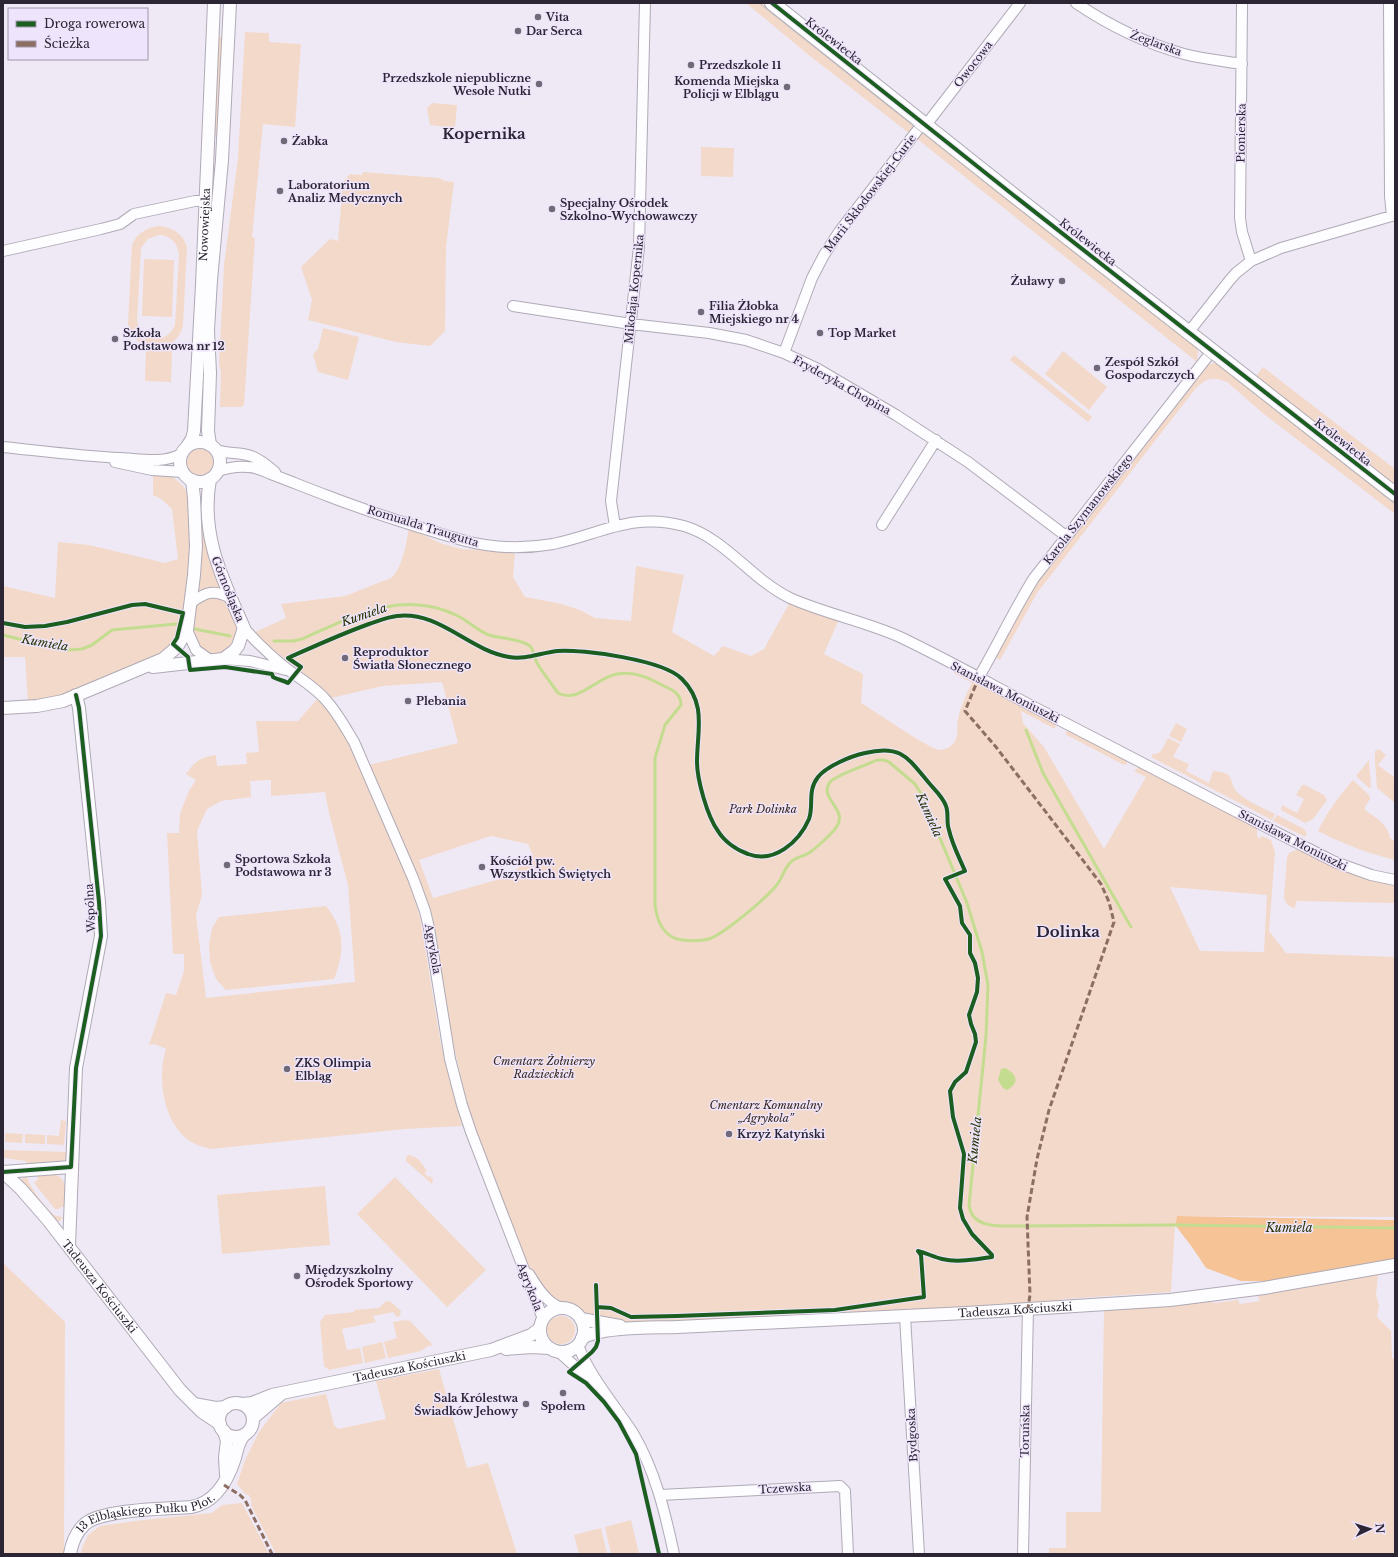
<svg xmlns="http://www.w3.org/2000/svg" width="1398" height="1557" viewBox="0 0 1398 1557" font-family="'Libre Baskerville',serif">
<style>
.green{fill:#f3d9c9;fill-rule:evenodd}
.forest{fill:#f5c395}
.water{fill:#c3dc90}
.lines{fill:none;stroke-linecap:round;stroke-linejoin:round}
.stream{stroke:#c3dc90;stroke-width:3}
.minor-casing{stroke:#afaab6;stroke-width:12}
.tertiary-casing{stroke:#afaab6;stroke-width:14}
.secondary-casing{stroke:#afaab6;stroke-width:16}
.minor{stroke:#fdfcfe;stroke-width:10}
.tertiary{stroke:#fdfcfe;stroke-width:12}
.secondary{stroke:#fdfcfe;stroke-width:14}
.tram{stroke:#bfbdc0;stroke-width:1}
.quiet{stroke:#8d6e63;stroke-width:3;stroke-dasharray:6 3;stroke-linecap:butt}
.cycleway-casing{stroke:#eee4fb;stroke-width:6}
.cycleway{stroke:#1b5e20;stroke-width:4}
.poi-dot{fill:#706a78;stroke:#eee4fb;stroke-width:1.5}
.labels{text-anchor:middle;stroke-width:3;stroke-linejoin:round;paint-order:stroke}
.poi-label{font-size:11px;font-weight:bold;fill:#2c2634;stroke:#eee4fb;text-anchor:start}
.street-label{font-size:11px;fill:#2c2634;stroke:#eee4fb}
.park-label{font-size:11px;font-style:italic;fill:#372718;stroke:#eee4fb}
.water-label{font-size:12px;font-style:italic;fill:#243202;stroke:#eee4fb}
.district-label{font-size:15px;font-weight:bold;fill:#2c2634;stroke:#eee4fb}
</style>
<rect width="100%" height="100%" fill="#efe9f6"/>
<!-- green -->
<path class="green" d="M 746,3 L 763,3 L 914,125 L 910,134 L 805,52 Z
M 245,32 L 269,33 L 269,42 L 301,44 L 295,127 L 263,124 L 252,237 L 255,238 L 244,405 L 241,407 L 220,407 L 221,372 L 219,364 L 224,265 L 238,158 Z
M 217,37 L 223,37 L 217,136 L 215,137 L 214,136 Z
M 432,103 L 457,105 L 455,128 L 430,125 L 427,108 Z
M 923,132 L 1196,345 L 1198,352 L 1197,362 L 916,138 Z
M 701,147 L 734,148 L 733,177 L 701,176 Z
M 363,172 L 439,178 L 445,181 L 454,182 L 446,247 L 445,331 L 430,346 L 396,342 L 308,320 L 312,300 L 301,267 L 330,239 L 338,241 L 343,182 L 350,174 L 362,175 Z
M 158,226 C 171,227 184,233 187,248 L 183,326 C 175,356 135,354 128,324 L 132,244 C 138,233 146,228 158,226 ZM 159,235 C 170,235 178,243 179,255 L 175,325 C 166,346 140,342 137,320 L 141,248 L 148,239 Z
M 144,259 L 174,260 L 172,317 L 142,316 Z
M 323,328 L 359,337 L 348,380 L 318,372 L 313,354 L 318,349 Z
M 146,350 L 172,351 L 171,382 L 145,381 Z
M 1063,351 L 1107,387 L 1089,410 L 1045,374 Z
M 1014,355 L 1092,417 L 1088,422 L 1010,360 Z
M 1216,363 L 1220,365 L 1395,501 L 1395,514 L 1265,415 L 1227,382 C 1214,376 1206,378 1196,388 L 1037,593 L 1000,660 L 995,657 L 1032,588 L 1206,366 L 1209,364 Z
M 1263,367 L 1395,469 L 1395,486 L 1256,376 Z
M187 462a13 13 0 1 1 26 0a13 13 0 1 1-26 0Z
M 153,474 L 173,477 L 183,486 L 188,493 L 190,514 L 189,585 L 181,631 L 178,638 L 165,652 L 60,696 L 28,703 L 25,657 L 3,657 L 3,586 L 55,598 L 58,542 L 89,545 L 165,563 L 178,559 L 172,509 L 161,499 L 153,495 Z
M 200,514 L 204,514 L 221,588 L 210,588 L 199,592 Z
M 409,528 L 440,543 L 461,549 L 515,552 L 513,577 L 525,597 L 562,604 L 580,610 L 595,618 L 631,621 L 636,566 L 684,575 L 672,632 L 714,656 L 723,646 L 751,656 L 764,649 L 790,602 L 839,619 L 824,654 L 863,674 L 861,703 C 875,711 928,749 940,750 C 945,750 953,746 955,741 C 959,734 956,727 958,720 C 959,710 967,692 972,683 L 954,673 L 954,670 L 971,679 L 972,681 L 973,680 L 1056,723 L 1055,729 L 1021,711 L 1023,723 L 1044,747 L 1104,849 L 1146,777 L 1134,771 L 1139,767 L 1257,828 L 1257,837 L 1260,838 L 1262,836 L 1271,840 L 1275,852 L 1269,931 L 1286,953 L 1395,957 L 1395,1217 L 1177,1216 L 1175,1225 L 1171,1292 L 1063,1299 L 1048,1303 L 653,1324 L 609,1321 L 583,1315 L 574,1307 L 555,1301 L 537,1280 L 527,1263 L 476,1131 L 465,1095 L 450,1029 L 436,934 L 426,899 L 417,874 L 369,765 L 458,743 L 442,682 L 383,686 L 331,698 L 312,681 L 253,633 L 286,618 L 281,604 L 345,596 L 391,578 C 403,567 406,544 409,528 ZM 491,836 L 528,844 L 533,856 L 507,877 L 433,898 L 419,860 ZM 1170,887 L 1267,895 L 1264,952 L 1200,951 Z
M 211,595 C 225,600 228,603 234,617 C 249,653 200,668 193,635 C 192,631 194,625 194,620 C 195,615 195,610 197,605 L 199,601 Z
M 318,698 L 328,709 L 342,729 L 408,878 L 420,917 L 441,1045 L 462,1126 L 405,1129 L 211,1149 C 205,1147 199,1146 193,1143 C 164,1127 156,1078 166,1049 L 155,1044 L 149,1045 L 166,993 L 176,995 L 184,971 L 184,954 L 173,954 L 167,833 L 179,833 L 180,813 L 189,791 L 196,780 L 186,774 C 195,761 201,757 216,755 L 217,766 L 247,764 L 246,753 L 259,752 L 256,721 L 298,721 ZM 271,780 L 271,796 L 325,792 L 329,813 L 348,885 L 355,982 L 206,998 L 196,915 L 202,895 L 197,832 L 199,826 L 207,809 L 221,801 L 251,797 L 250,781 Z
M 1176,723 L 1187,729 L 1181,742 L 1169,736 Z
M 1068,729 L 1126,759 L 1127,764 L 1124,765 L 1065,734 Z
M 1168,738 L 1180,744 L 1173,757 L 1189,764 L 1186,771 L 1209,783 L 1213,771 C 1239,773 1226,782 1239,794 C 1249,802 1263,808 1275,814 L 1272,820 L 1151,757 L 1153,754 C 1162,755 1164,745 1168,738 Z
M 1379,749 L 1386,755 L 1378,765 L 1395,778 L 1394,802 L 1377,788 L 1375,762 L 1375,751 Z
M 1369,760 L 1371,788 L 1368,787 L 1356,776 Z
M 1353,780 L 1369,795 L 1370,799 L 1365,807 L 1365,810 C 1376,818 1388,824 1390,838 L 1395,841 L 1395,860 C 1367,853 1343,844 1318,831 C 1327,812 1339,796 1353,780 Z
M 1302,785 L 1305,785 L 1324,795 L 1327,800 L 1313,819 L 1305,823 L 1281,810 L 1282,805 L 1297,813 L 1304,799 L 1296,795 Z
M 1277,815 L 1304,829 L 1307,834 L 1305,837 L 1273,821 Z
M 1296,850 L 1301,850 L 1395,884 L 1395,903 L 1296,901 L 1295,908 C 1289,907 1285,903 1284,897 L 1287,858 L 1289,853 Z
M 326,906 C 345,930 345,951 334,979 L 226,990 L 216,979 L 210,962 L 209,945 L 212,928 L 219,917 Z
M 61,1120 L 66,1121 L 64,1145 L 47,1144 L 47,1135 L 59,1136 Z
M 5,1133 L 23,1134 L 22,1143 L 5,1142 Z
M 25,1134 L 45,1135 L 45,1144 L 25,1143 Z
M 3,1150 L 68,1152 L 67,1157 L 61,1163 L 30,1165 L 25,1161 L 5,1158 L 3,1157 Z
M 409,1155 C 418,1157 422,1163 427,1171 L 424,1173 L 428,1177 L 430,1176 L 433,1180 L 432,1184 L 406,1161 L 406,1157 Z
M 52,1174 C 69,1177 66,1194 64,1207 L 61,1207 L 59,1209 L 55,1209 L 34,1183 L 38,1179 L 37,1176 Z
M 27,1177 C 28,1185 48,1212 56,1216 C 57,1216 61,1217 63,1217 L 60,1221 L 56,1222 L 21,1181 L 22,1178 Z
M 395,1177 L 486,1270 L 447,1307 L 357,1214 Z
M 325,1186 L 330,1245 L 222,1254 L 217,1195 Z
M 3,1263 L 65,1322 L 64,1554 L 3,1554 Z
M 1378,1274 L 1376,1295 L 1379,1305 L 1377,1317 L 1391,1331 L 1392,1358 L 1395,1359 L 1395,1554 L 1049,1554 L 1049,1548 L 1066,1548 L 1066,1512 L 1101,1512 L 1104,1309 L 1206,1301 L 1215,1303 L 1238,1300 L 1240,1304 L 1260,1301 L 1257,1294 Z
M 386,1301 L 391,1302 L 401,1311 L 400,1316 L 397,1317 L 393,1312 L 373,1316 L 376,1322 L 342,1329 L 347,1350 L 360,1348 L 363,1363 L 329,1370 L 324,1366 L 320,1322 L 325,1315 L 354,1312 L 354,1310 L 379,1308 Z
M547 1330a14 14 0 1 1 28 0a14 14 0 1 1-28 0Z
M 405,1320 L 410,1321 L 433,1345 L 428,1346 L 421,1351 L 388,1358 L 384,1342 L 397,1338 L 393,1322 Z
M 382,1342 L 386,1358 L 365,1363 L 362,1347 Z
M 439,1369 L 467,1468 L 488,1463 L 517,1554 L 276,1554 L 251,1505 C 252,1501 251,1499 249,1495 L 245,1494 L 237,1484 L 245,1460 L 259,1432 L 281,1403 L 326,1394 L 334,1425 L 338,1429 L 386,1419 L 376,1381 Z
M 242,1503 L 269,1554 L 81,1554 L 82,1548 L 88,1535 L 100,1526 L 135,1521 L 212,1513 L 222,1505 Z
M 631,1520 L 639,1554 L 611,1554 L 605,1527 Z
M 601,1528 L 607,1554 L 579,1554 L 574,1535 Z"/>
<!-- forest -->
<path class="forest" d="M 1177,1216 L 1395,1220 L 1395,1260 L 1276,1281 L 1241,1281 L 1206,1268 L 1192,1247 L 1175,1225 Z"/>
<!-- water -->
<path class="water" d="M 1005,1068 C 1016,1074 1021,1082 1007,1090 L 1003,1088 L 998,1080 L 1001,1069 Z"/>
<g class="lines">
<!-- stream -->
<path class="stream" d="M 195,629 L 230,636
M 3,635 L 51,647 L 68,650 L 82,649 L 92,645 L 112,630 L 176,624
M 274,641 L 293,641 L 302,639 C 352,617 402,588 458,616 C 468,621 478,631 489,635 C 501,639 519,638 530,646 C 534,650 534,658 537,663 C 543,673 551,683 558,693 C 578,704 597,677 617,674 C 635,671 649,678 664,686 C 673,690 681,694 681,705 L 665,725 L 655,758 L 655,905 C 657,921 664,938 682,940 C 691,941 701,941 709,939 C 724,934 766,898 776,886 C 782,879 785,866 792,861 C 797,857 804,856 809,853 C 816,848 833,833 837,826 C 848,809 818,798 830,782 C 836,775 867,765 877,760 L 884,760 L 889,762 L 915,784 L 922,795 L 967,903 L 982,952 L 988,985 L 986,1036 L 969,1205 C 972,1228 997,1226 1015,1226 L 1175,1225 L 1395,1228
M 1026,730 L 1043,773 L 1131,927"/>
<defs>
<path id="minor" d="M 1076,3 C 1110,26 1145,43 1184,54 C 1203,59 1223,61 1242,64
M 1242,3 L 1240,218 L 1242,232 L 1251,261
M 1389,3 L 1390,196 L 1392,216
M 926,125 L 1020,3
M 3,251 L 101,229 L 120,224 L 134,214 L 195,201 L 206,201
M 513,306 L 631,324 L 709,333 L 746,340 L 784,353 L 818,369 L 896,415 L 968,462 L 1066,536
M 1188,333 L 1229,281 L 1236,273 L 1251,261 L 1281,248 L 1395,215
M 784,353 L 812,278 L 824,255 L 839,232 L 923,123
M 3,447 C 42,451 81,456 120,458 C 140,459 163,464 181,454
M 216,450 C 227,454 240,452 251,456 C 260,459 268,466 275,472
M 115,462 L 152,470 L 183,472
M 218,471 C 227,468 238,466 248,467 C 256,467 264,471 271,474 C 290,481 309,489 328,496 C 372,513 417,527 462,540 C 491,548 524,549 553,544 C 601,534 632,512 684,526 C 725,538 752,580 790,598 C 826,614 864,621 900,637 C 944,658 987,682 1030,705 C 1132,757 1233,811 1335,862 L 1371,875 L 1395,880
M 882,525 L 936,440
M 615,526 L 611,501 L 639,247 L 645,3
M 192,602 C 206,592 214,589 231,598
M 244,628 C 258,644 274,659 291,672 C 303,680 315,688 325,699 C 337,712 345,727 354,742 L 413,878 L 425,911 L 429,928 L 450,1059 L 462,1105 L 471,1132 L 543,1319
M 187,630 L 196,650 L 210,660
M 223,659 L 250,661 L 286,670
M 979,677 C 998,644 1014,610 1034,578 L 1212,351
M 529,1274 C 537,1287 546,1302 561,1308
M 905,1316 L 919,1554
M 578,1345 C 590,1377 614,1404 633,1433 C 655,1470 665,1512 674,1554
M 559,1352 L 596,1385
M 660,1495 L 840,1486 L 845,1491 L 848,1554
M 1023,1554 L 1028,1308"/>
<g id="tertiary">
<circle cx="200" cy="462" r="20"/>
<path id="s1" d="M 188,445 L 192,439 L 194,431 L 202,285 L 214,3"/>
<path d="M 210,445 L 208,431 L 210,373 L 208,330 L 211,280 L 222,160 L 230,3"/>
<path d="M 153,667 L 223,659 L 234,651 L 238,646 L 244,628 C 222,578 200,535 210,479"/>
<path d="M 3,708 L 37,706 L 63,701 L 163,659 L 177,647 L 187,630 L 194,575 L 196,546 L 194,498 L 192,480"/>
<path id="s2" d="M 3,1172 L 21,1189 L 48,1220 L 180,1390 L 202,1412 L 220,1424"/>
<path d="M 3,1172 L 71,1167"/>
<path d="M 69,1246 L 76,1068 L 101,936 L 99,902 L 79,708 L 76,695"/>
<circle cx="562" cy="1330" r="22"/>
<path d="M 581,1319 L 620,1326"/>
<path id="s3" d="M 582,1338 C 602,1326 654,1328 678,1327 L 966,1313 L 1170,1300 L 1264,1288 L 1395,1265"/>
<path d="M 506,1349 L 531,1347 L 549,1348"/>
<circle cx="236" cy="1420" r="17"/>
<path d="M 194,1404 L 216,1408 L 226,1407"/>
<path id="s4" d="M 242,1404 L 252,1403 L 272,1395 L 491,1350 L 531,1335 L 539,1329"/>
<path d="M 253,1418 L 280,1395"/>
<path d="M 224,1431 L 227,1441 L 225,1457 L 226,1475"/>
<path id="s5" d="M 70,1554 C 72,1542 76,1532 85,1524 C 102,1509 166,1509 191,1507 C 215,1503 228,1480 235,1458 C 237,1450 238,1442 244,1435"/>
</g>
<path id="secondary" d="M 772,3 L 1012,194 L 1395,494"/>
</defs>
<!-- minor casing -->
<use href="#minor" class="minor-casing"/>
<!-- tertiary casing -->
<use href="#tertiary" class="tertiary-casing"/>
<!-- secondary casing -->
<use href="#secondary" class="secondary-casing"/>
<!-- minor -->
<use href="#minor" class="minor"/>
<!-- tertiary -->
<use href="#tertiary" class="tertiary"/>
<!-- secondary -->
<use href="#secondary" class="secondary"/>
<!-- tram -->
<path class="tram" d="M 759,3 L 887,105 L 1395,504"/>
<!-- quiet -->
<path class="quiet" d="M 979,677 L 965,711 L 996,747 L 1101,884 L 1109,902 L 1114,922 L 1049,1110 L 1037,1159 L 1027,1217 L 1030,1295 L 1028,1308
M 224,1485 L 240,1495 L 245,1500 L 272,1554"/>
<defs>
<path id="cycleway" d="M 772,3 L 1012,194 L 1395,494
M 3,623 L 25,627 L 45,626 L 67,622 L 132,605 L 145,604 L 183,613 L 177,638 L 173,644 L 188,657 L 190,670 L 225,667 L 272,674 L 273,677 C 278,680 283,680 288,683 L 301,667 L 288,658 C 315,646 341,634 369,624 C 378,621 387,617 397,616 C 440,611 468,650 509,657 C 525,660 540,653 557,651 C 583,649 664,660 682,679 C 707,704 697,731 697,762 C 697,779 707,816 718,831 C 724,841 736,850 748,854 C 774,864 799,842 809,819 C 814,805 807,791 818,777 C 827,766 851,756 865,753 C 901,744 908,758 929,783 C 935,790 943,797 946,806 C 949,814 946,822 949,830 C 952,844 959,857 965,871 L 945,879 L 960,906 L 962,923 L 970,935 L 970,953 L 975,963 L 978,978 L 977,992 L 969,1015 L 971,1024 L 975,1034 L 976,1042 L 966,1072 L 955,1082 L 950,1091 L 953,1117 L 964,1154 L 960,1208 L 963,1219 L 972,1234 L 992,1255 L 992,1257 C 976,1259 958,1263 942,1259 C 934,1257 926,1253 918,1251
M 3,1172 L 71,1167 L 76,1068 L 101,936 L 99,902 L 79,708 L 76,695
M 596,1285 L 598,1341 L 596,1347 L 592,1352 L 569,1372 L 586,1383 L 604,1402 L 619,1422 L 636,1454 L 659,1554
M 597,1307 L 611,1308 L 631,1317 L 677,1316 L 835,1310 L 924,1297 L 921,1255 L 918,1251"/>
</defs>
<!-- cycleway casing -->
<use href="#cycleway" class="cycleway-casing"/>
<!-- cycleway -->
<use href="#cycleway" class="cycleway"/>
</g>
<!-- markers -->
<g class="poi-dot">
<circle cx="538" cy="17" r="4"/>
<circle cx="518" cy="31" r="4"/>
<circle cx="691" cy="65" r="4"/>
<circle cx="539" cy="84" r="4"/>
<circle cx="787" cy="87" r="4"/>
<circle cx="284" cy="141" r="4"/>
<circle cx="280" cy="191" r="4"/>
<circle cx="552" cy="209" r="4"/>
<circle cx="1062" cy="281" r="4"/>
<circle cx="701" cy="312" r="4"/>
<circle cx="820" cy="333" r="4"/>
<circle cx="115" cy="339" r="4"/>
<circle cx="1097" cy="368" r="4"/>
<circle cx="345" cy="658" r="4"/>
<circle cx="408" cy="701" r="4"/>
<circle cx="227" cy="865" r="4"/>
<circle cx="482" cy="867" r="4"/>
<circle cx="287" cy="1069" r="4"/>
<circle cx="729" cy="1134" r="4"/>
<circle cx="297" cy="1276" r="4"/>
<circle cx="563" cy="1393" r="4"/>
<circle cx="526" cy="1404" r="4"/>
</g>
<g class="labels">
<!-- poi labels -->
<g class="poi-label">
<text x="546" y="21">Vita</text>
<text x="526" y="35">Dar Serca</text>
<text x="699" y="69">Przedszkole 11</text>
<text x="531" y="82" text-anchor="end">Przedszkole niepubliczne<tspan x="531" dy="13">Wesołe Nutki</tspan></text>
<text x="779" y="85" text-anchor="end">Komenda Miejska<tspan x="779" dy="13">Policji w Elblągu</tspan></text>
<text x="292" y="145">Żabka</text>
<text x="288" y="189">Laboratorium<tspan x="288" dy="13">Analiz Medycznych</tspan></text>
<text x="560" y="207">Specjalny Ośrodek<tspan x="560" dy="13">Szkolno-Wychowawczy</tspan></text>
<text x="1054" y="285" text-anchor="end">Żuławy</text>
<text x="709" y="310">Filia Żłobka<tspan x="709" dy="13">Miejskiego nr 4</tspan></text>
<text x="123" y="337">Szkoła<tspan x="123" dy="13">Podstawowa nr 12</tspan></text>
<text x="828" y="337">Top Market</text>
<text x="1105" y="366">Zespół Szkół<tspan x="1105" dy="13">Gospodarczych</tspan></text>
<text x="353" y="656">Reproduktor<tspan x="353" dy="13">Światła Słonecznego</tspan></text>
<text x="416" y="705">Plebania</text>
<text x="235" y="863">Sportowa Szkoła<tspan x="235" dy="13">Podstawowa nr 3</tspan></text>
<text x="490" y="865">Kościół pw.<tspan x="490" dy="13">Wszystkich Świętych</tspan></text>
<text x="295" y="1067">ZKS Olimpia<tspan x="295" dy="13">Elbląg</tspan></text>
<text x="737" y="1138">Krzyż Katyński</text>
<text x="305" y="1274">Międzyszkolny<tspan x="305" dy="13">Ośrodek Sportowy</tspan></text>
<text x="518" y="1402" text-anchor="end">Sala Królestwa<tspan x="518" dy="13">Świadków Jehowy</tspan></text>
<text x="563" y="1410" text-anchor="middle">Społem</text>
</g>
<!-- street labels -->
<g class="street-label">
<text transform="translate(834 41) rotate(38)" y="4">Królewiecka</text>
<text transform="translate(1156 43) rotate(20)" y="4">Żeglarska</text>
<text transform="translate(973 64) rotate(-52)" y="4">Owocowa</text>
<text transform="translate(1241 133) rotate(-89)" y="4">Pionierska</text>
<text transform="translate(870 193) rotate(-53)" y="4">Marii Skłodowskiej-Curie</text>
<text dy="4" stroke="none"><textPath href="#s1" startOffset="222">Nowowiejska</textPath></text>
<text transform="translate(1088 242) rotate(38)" y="4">Królewiecka</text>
<text transform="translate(634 289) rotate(-84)" y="4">Mikołaja Kopernika</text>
<text transform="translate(842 385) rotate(29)" y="4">Fryderyka Chopina</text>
<text transform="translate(1343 442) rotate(38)" y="4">Królewiecka</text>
<text transform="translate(1088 509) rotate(-52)" y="4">Karola Szymanowskiego</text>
<text transform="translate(423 526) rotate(17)" y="4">Romualda Traugutta</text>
<text transform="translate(228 589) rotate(68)" y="4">Górnośląska</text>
<text transform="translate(1005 692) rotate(27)" y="4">Stanisława Moniuszki</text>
<text transform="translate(1293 840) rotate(27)" y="4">Stanisława Moniuszki</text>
<text transform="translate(90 908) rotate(-93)" y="4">Wspólna</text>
<text transform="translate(433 949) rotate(80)" y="4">Agrykola</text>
<text dy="4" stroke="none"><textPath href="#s2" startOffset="150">Tadeusza Kościuszki</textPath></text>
<text transform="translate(530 1287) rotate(69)" y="4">Agrykola</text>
<text dy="4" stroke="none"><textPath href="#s3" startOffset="435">Tadeusza Kościuszki</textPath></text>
<text dy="4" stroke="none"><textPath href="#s4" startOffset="172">Tadeusza Kościuszki</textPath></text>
<text transform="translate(1025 1431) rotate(-89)" y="4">Toruńska</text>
<text transform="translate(912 1435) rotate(-93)" y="4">Bydgoska</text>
<text transform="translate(785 1488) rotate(-3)" y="4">Tczewska</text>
<text dy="4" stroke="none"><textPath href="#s5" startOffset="96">13 Elbląskiego Pułku Plot.</textPath></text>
</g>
<!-- park labels -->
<g class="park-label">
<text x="763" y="813">Park Dolinka</text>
<text x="544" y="1065">Cmentarz Żołnierzy<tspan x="544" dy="13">Radzieckich</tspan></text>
<text x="766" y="1109">Cmentarz Komunalny<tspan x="766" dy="13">„Agrykola”</tspan></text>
</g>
<!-- water labels -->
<g class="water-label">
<text transform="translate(364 615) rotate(-19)" y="4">Kumiela</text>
<text transform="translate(45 643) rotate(10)" y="4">Kumiela</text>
<text transform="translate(929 815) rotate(66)" y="4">Kumiela</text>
<text transform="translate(975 1140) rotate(-84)" y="4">Kumiela</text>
<text x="1289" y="1232">Kumiela</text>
</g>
<!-- district labels -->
<g class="district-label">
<text x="484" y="139">Kopernika</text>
<text x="1068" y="937">Dolinka</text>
</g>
</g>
<!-- border -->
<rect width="1398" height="1557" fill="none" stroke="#2c2634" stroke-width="8"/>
<!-- legend -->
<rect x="8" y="8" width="140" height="52" fill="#eee4fb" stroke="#a098ab"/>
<rect x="16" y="21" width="20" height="6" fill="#1b5e20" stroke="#a098ab"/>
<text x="44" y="28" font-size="12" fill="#2c2634">Droga rowerowa</text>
<rect x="16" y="41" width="20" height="6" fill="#8d6e63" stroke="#a098ab"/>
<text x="44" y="48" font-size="12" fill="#2c2634">Ścieżka</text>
<!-- north arrow -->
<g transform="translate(1370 1529) rotate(86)" stroke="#eee4fb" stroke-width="3" paint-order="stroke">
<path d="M0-3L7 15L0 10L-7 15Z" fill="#2c2634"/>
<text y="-6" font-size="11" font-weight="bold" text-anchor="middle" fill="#2c2634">N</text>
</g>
</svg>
